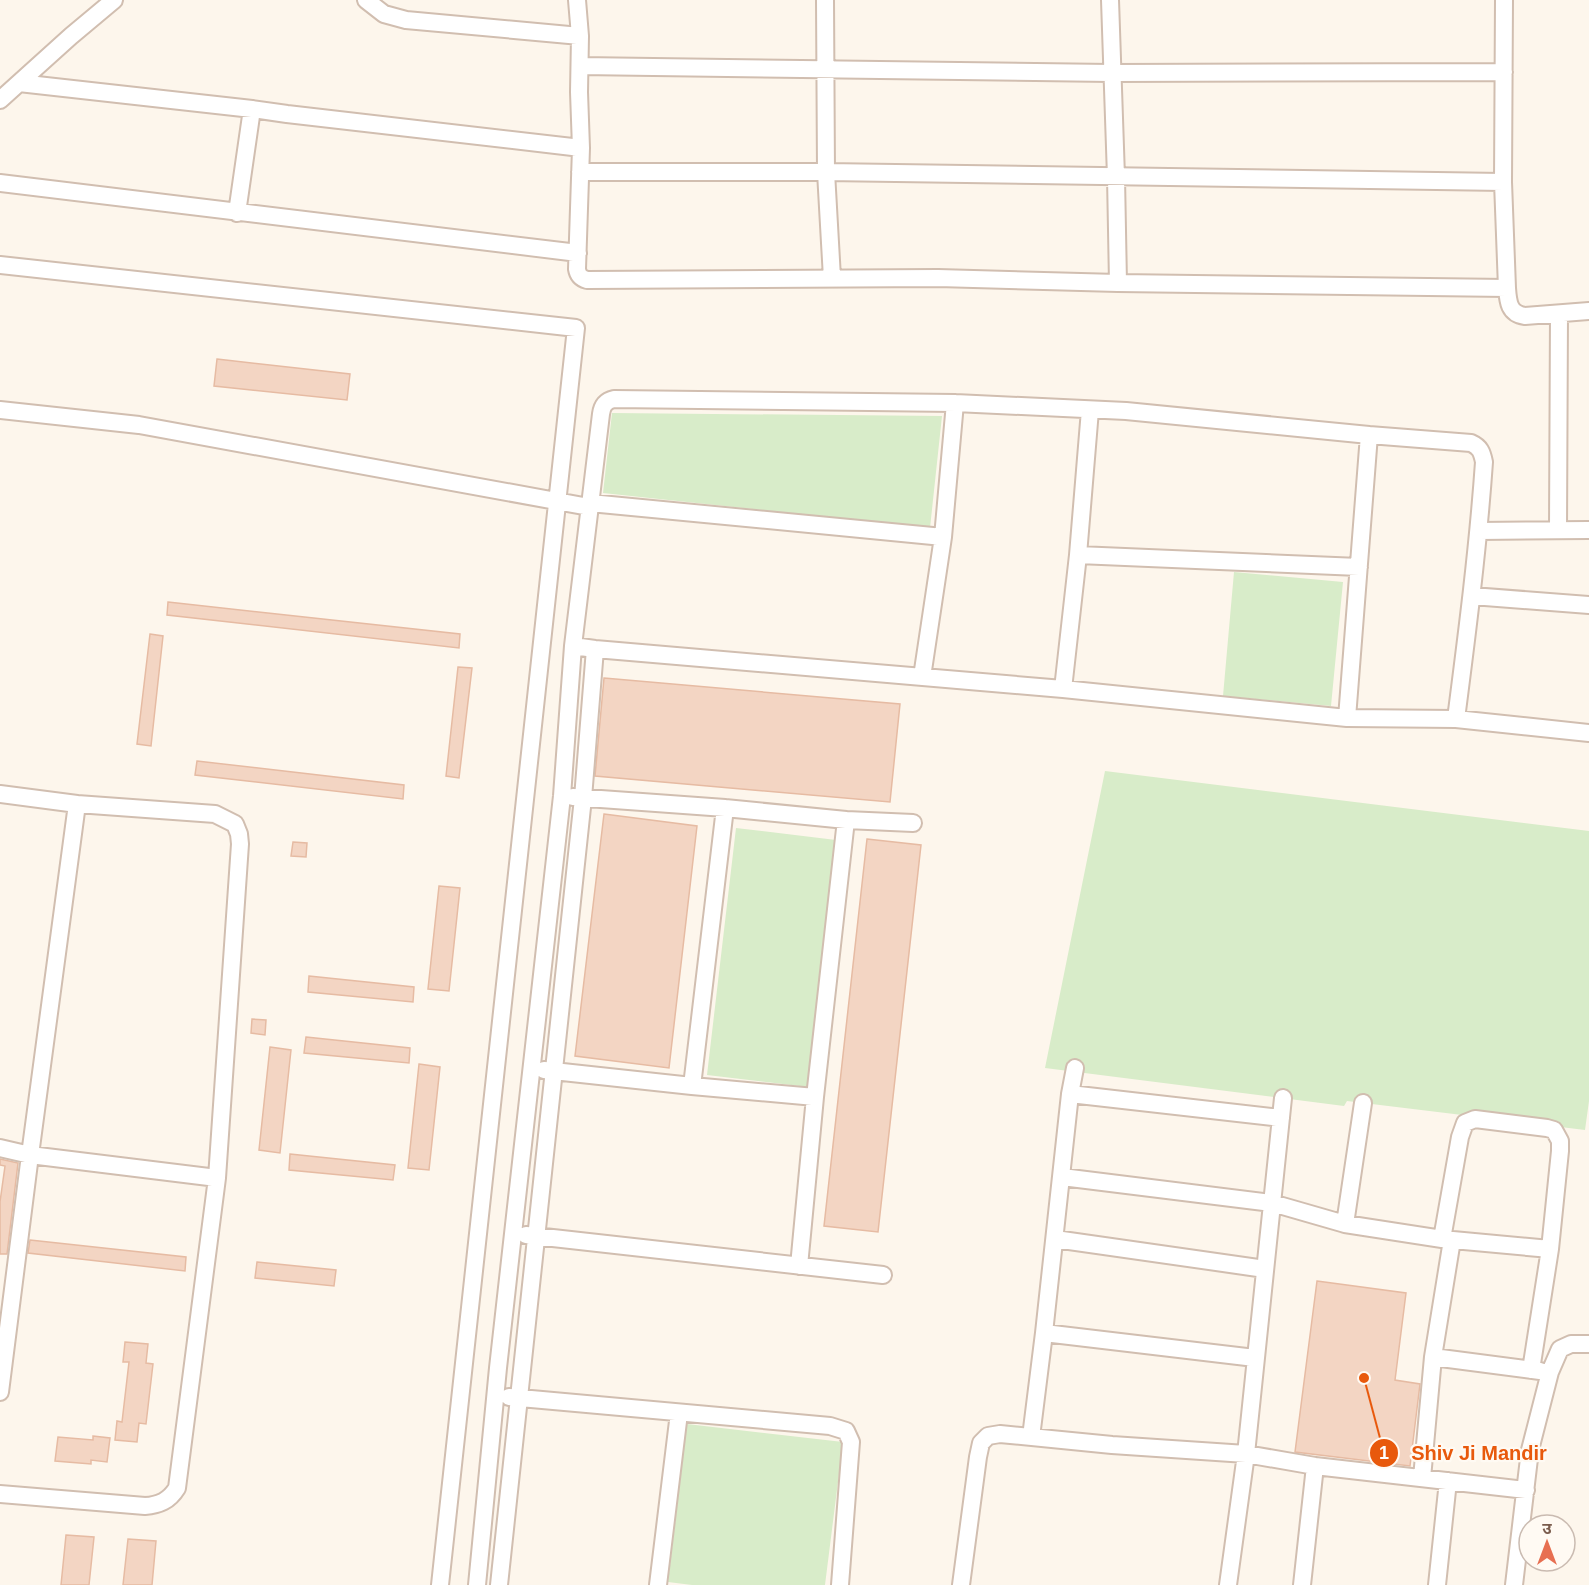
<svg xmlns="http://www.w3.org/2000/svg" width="1589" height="1585" viewBox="0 0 1589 1585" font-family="Arial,'Noto Sans Devanagari',sans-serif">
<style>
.green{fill:#d8ecc9}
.building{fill:#f3d5c3;stroke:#e6bba3;stroke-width:1.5}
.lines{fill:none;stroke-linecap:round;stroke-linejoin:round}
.minor-casing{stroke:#d1beb0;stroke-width:20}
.minor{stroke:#fff;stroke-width:16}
.leader{fill:none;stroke:#e8590c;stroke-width:2}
.callout-dot{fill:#e8590c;stroke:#fffaf3;stroke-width:2}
.mark-label{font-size:18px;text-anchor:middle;font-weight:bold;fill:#fff}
.callout-label{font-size:20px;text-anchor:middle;font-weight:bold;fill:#e8590c;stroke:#fffaf3;stroke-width:4.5;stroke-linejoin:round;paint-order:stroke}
</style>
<rect width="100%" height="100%" fill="#fdf6ec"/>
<!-- green -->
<path class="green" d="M 612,413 L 942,416 L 930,528 L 603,493 Z
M 1234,572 L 1343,582 L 1331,706 L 1223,696 Z
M 1105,771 L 1589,831 L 1589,1101 L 1585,1130 L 1347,1101 L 1344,1106 L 1045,1068 Z
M 736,828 L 836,840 L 808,1087 L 707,1075 Z
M 687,1424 L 843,1442 L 825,1585 L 692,1585 L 668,1582 Z"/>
<!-- building -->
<path class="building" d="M 217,359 L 350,374 L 347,400 L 214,386 Z
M 168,602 L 460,634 L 459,648 L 167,615 Z
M 150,634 L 163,636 L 151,746 L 137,744 Z
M 458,667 L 472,668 L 459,778 L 446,776 Z
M 604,678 L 900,704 L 890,802 L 595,776 Z
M 197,761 L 404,785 L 403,799 L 195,775 Z
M 604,814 L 697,826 L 669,1068 L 575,1056 Z
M 867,839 L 921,845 L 878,1232 L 824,1226 Z
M 293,842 L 307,843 L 306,857 L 291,856 Z
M 439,886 L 460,888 L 449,991 L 428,989 Z
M 309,976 L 414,987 L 413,1002 L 308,992 Z
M 252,1019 L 266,1020 L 265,1035 L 251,1033 Z
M 306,1037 L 410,1048 L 409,1063 L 304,1053 Z
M 270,1047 L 291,1050 L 280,1153 L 259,1150 Z
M 419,1064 L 440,1067 L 429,1170 L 408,1168 Z
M 290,1154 L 395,1165 L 393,1180 L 289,1170 Z
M 0,1159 L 18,1163 L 7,1254 L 0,1254 L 0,1202 L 5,1166 L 0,1165 Z
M 30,1240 L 186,1257 L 185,1271 L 28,1253 Z
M 257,1262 L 336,1270 L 334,1286 L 255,1278 Z
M 1317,1281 L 1406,1293 L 1395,1380 L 1420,1384 L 1410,1466 L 1295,1452 Z
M 125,1342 L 148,1344 L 146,1363 L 153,1364 L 146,1424 L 139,1423 L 137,1442 L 115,1440 L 117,1421 L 122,1422 L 129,1362 L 123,1362 Z
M 93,1436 L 110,1438 L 107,1462 L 91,1460 L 91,1464 L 55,1461 L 58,1437 L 93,1440 Z
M 66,1535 L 94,1537 L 89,1585 L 61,1585 Z
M 128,1539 L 156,1541 L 152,1585 L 123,1585 Z"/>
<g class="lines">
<defs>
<path id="minor" d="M 366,0 L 384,14 L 406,20 L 580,36
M 577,0 L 580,36 L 579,92 L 581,148 L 577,269 C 578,275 580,278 587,280 L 938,278 L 1118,283 L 1507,288
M 825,0 L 826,172 L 832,278
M 1110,0 L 1116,177 L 1118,283
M 1504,0 L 1503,182 L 1507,288 C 1508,302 1509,314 1525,316 L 1589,311
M 580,66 L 1111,73 L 1504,72
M 19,83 L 252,109 L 287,114 L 581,148
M 0,100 L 71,36 L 114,0
M 580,172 L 826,172 L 1503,182
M 0,183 L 578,253
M 237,213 L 252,109
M 0,265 L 576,328 L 440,1585
M 0,410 L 139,425 L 589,507
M 1369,435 L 1471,443 C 1480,447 1482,452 1484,462 C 1478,548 1467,634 1456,719
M 590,503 L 943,537
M 1558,530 L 1559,314
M 1479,531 L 1589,530
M 1078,555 L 1359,567
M 1472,596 L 1589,605
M 573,646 L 595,649 L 1063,689 L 1347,718 L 1456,719 L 1589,733
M 922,677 L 943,537 L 955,403
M 1063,689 L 1078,555 L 1090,410
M 0,794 L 77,804 L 215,814 L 235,824 L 239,834 L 240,844 L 217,1178 L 177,1488 C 169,1501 159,1505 145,1506 L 0,1494
M 573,797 L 725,808 L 846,820 L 913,823
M 544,1070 L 692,1086 L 815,1097
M 692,1086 L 725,808
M 1070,1094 L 1075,1068
M 0,1148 L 30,1155 L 217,1178
M 1062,1177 L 1272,1203 L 1345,1224 L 1442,1239 L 1550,1249
M 1345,1224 L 1363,1103
M 526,1235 L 883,1275
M 1055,1239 L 1265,1269
M 1442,1239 L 1460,1137 L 1465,1123 L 1475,1119 L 1547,1128 L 1554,1130 L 1560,1141 L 1560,1151 L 1550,1249 L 1531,1370
M 799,1266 L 815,1097 L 846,820
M 1044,1333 L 1255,1358
M 1433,1357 L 1540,1371
M 0,1392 L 30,1155 L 77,804
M 509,1397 L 830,1426 L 846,1431 L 851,1442 L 840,1585
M 1031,1437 L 1044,1333 L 1070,1094 L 1281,1118
M 1422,1478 L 1433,1357 L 1452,1240
M 477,1585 L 498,1368 L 562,796 L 573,646 L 601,414 C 602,406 605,401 614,399 L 955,403 L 1126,411 L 1369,435 L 1347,718
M 499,1585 L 583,798 L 595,649
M 658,1585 L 679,1413
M 961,1585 L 978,1457 L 981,1443 L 988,1436 L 1000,1434 L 1112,1445 L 1246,1454 L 1315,1466 L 1526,1490
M 1228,1585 L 1246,1454 L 1283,1098
M 1302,1585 L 1315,1466
M 1437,1585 L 1448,1481
M 1514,1585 L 1530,1450 L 1550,1372 L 1560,1349 L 1571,1344 L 1589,1344"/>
</defs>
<!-- minor casing -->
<use href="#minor" class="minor-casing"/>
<!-- minor -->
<use href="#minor" class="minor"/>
</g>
<!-- callouts -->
<path class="leader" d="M1364 1378L1384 1453"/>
<g class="callout-dot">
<circle cx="1364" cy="1378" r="6"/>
<circle cx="1384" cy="1453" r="15"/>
</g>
<g class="mark-label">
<text x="1384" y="1459">1</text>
</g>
<g class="callout-label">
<text x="1479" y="1460">Shiv Ji Mandir</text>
</g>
<!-- north arrow -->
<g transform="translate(1547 1543)"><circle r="28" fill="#fffaf3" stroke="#cabbb1" stroke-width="1.5"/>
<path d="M0-4.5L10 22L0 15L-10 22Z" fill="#e76f51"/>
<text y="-9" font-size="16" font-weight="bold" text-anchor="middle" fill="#7a5c4d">उ</text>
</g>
</svg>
